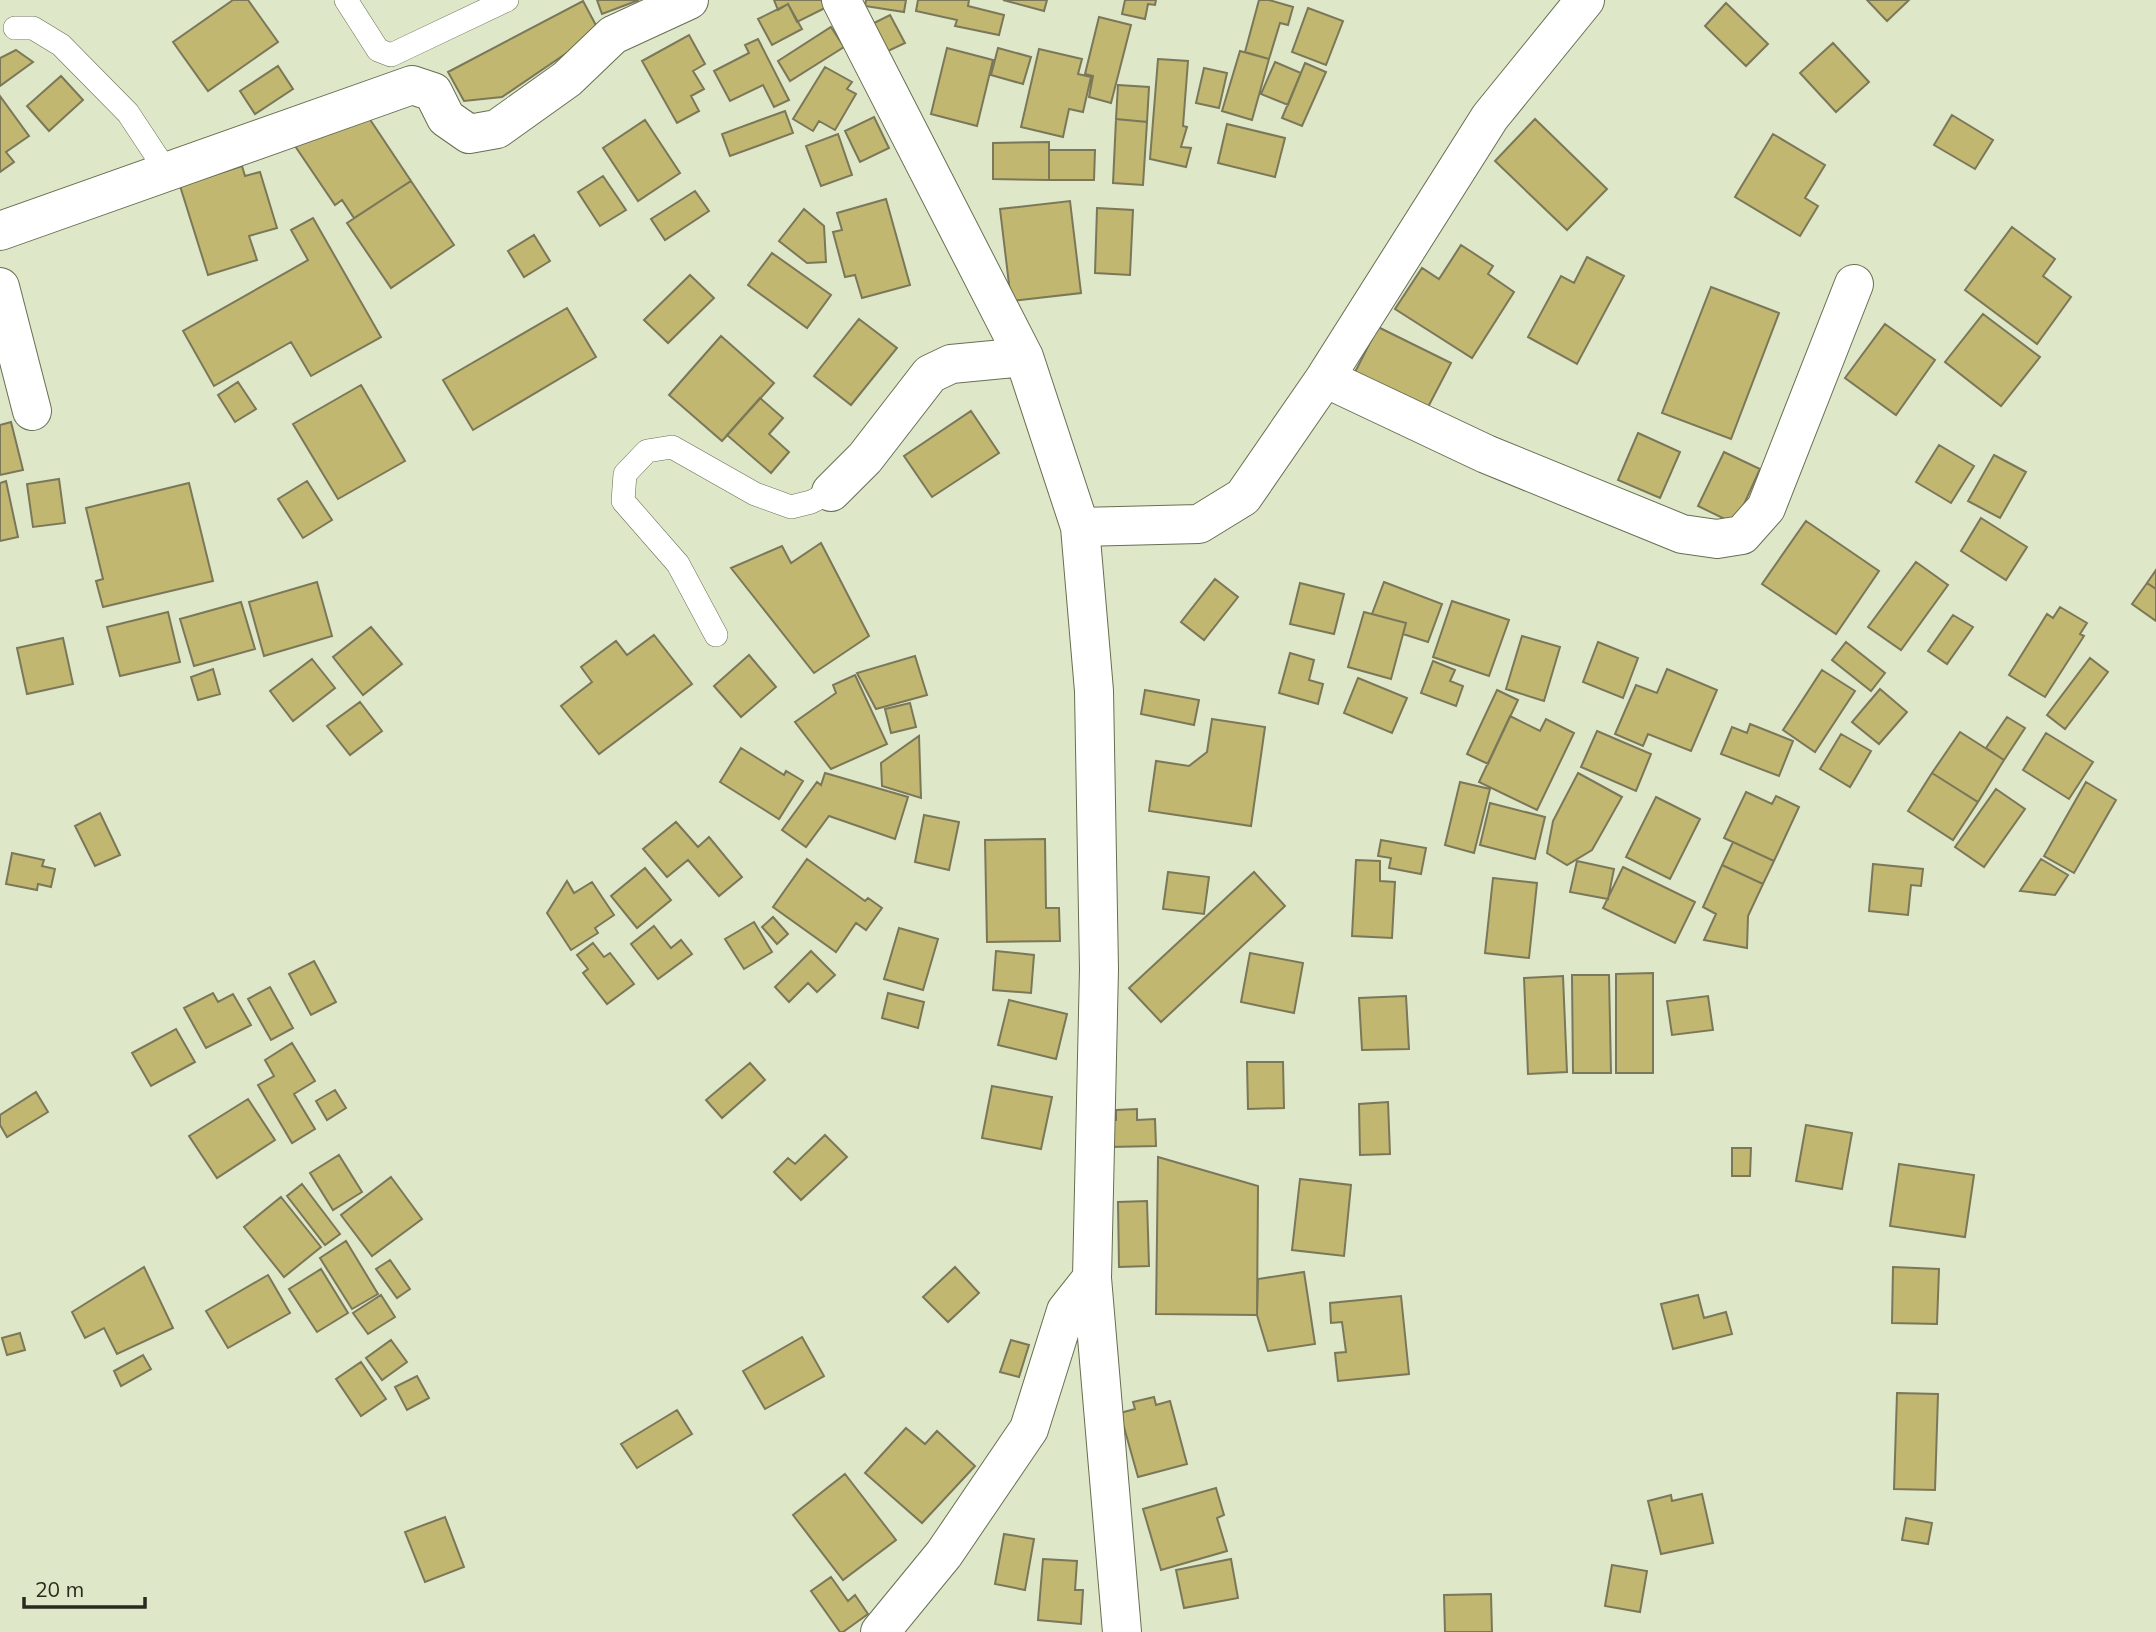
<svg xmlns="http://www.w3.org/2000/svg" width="2156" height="1632" viewBox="0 0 2156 1632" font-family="Mulish,sans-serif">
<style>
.building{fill:#c1b770;stroke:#7b7759;stroke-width:2}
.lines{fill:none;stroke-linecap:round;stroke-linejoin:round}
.lane-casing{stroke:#676f52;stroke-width:24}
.street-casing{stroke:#676f52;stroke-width:40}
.lane{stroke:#fff;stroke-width:23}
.street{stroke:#fff;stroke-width:38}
</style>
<rect width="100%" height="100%" fill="#dee7c7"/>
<!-- building -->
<path class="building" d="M 233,0 L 248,0 L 278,42 L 208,91 L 173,42 Z
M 597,0 L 639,0 L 602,14 Z
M 774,0 L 826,0 L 829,6 L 797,22 L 788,4 L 778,10 Z
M 866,0 L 906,0 L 904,12 L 865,6 Z
M 918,0 L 969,0 L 968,6 L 1004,15 L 999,35 L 955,26 L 957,20 L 916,11 Z
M 1003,0 L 1047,0 L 1044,11 Z
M 1125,0 L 1156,0 L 1155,5 L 1148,4 L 1145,19 L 1122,14 Z
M 1259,0 L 1269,0 L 1293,7 L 1288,25 L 1280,23 L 1269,59 L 1245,52 Z
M 1867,0 L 1909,0 L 1887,21 Z
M 583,1 L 599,31 L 502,97 L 464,101 L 448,72 Z
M 1726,3 L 1768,44 L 1746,66 L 1705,26 Z
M 788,4 L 802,29 L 772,45 L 758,19 Z
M 1308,8 L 1343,21 L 1326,65 L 1292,52 Z
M 890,15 L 905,43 L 886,52 L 872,24 Z
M 1099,17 L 1131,25 L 1111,103 L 1089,97 L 1093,76 L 1085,74 Z
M 831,27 L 844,47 L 790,81 L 778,61 Z
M 689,35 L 705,64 L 693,71 L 704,89 L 691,96 L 699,111 L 677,123 L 642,61 Z
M 758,39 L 789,100 L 774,107 L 763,85 L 730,101 L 714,71 L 749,53 L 745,45 Z
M 1833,43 L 1869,82 L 1836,112 L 1800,73 Z
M 947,48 L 993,60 L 977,126 L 931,114 Z
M 998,48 L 1031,57 L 1023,84 L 991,75 Z
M 1039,49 L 1082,59 L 1078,74 L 1091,77 L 1083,112 L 1069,109 L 1063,137 L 1021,127 Z
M 16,50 L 33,62 L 0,86 L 0,58 Z
M 1240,51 L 1269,59 L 1252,120 L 1222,111 Z
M 1158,59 L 1188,61 L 1183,126 L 1187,127 L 1181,147 L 1191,148 L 1186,167 L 1150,159 Z
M 1275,62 L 1301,73 L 1288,105 L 1261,94 Z
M 1305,63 L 1326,72 L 1302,126 L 1282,118 Z
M 278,66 L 293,89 L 255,114 L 240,91 Z
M 825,67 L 852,82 L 847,89 L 856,94 L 835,130 L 819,121 L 813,131 L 793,119 Z
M 1204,68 L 1227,73 L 1219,108 L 1196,103 Z
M 61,76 L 83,100 L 49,131 L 27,106 Z
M 1118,85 L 1149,87 L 1147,122 L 1116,119 Z
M 0,96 L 29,136 L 6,152 L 14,162 L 0,172 Z
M 785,111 L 793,133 L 730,156 L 722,134 Z
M 367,115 L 411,181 L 354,218 L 342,200 L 335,205 L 293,143 Z
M 1952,115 L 1993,140 L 1975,169 L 1934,145 Z
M 874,117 L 889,148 L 860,162 L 845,131 Z
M 1116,119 L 1147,122 L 1143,185 L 1113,183 Z
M 1535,119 L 1607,189 L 1567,230 L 1495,161 Z
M 645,120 L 680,173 L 638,201 L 603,148 Z
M 1227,124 L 1285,138 L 1275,177 L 1218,163 Z
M 838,134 L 852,175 L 821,186 L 806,146 Z
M 1773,134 L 1825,165 L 1805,198 L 1818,206 L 1800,236 L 1735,197 Z
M 1049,142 L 1049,180 L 993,179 L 993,143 Z
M 1049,150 L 1095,150 L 1094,180 L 1049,180 Z
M 242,166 L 245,176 L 260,172 L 277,228 L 249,236 L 257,260 L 208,275 L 180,186 Z
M 603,176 L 626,210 L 600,226 L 578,192 Z
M 411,181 L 454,245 L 391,288 L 347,223 Z
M 695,191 L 709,211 L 665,240 L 651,219 Z
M 886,199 L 910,285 L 862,298 L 855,275 L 845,277 L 833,232 L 842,230 L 837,213 Z
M 1070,201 L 1081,293 L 1011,301 L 1000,209 Z
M 1097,208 L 1133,210 L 1130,275 L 1095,273 Z
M 804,209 L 824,226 L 826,262 L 807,263 L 779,241 Z
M 313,218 L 381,337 L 311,376 L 291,342 L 214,386 L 183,331 L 308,260 L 291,230 Z
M 2012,227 L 2055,259 L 2043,276 L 2071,297 L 2037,344 L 1965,290 Z
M 534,235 L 550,261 L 524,277 L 508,251 Z
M 1461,245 L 1493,266 L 1488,274 L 1514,292 L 1472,358 L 1395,309 L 1422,268 L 1439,279 Z
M 772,253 L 831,295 L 807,328 L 748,285 Z
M 1587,257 L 1624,276 L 1577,364 L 1528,337 L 1561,276 L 1574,283 Z
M 690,275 L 714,298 L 668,343 L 644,320 Z
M 1711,287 L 1779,313 L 1731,439 L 1662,413 Z
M 567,308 L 596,357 L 473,430 L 443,380 Z
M 1983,314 L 2040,357 L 2001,406 L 1945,362 Z
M 859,319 L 897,348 L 851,405 L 814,376 Z
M 1885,324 L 1935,360 L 1896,415 L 1845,378 Z
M 1378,327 L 1451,363 L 1426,411 L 1354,374 Z
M 721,336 L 774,383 L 722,441 L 669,395 Z
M 238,382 L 256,409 L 235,422 L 218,395 Z
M 361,385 L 405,461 L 338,499 L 293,424 Z
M 760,398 L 783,418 L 769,434 L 789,452 L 771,473 L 727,435 Z
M 971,411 L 999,453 L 932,497 L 904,456 Z
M 11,422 L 23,470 L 0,475 L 0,425 Z
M 1638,433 L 1680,452 L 1660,498 L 1618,480 Z
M 1939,445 L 1974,466 L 1951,503 L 1916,482 Z
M 1724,452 L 1760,469 L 1735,524 L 1698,506 Z
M 1994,455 L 2026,472 L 2000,518 L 1968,501 Z
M 59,479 L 65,523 L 33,527 L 27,484 Z
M 6,481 L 18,537 L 0,541 L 0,483 Z
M 307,481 L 332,520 L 303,538 L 278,499 Z
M 189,483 L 213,581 L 103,607 L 96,581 L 103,579 L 86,508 Z
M 1981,518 L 2027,547 L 2006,580 L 1961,551 Z
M 1806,521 L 1879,571 L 1836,634 L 1762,584 Z
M 821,543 L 869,636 L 814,673 L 731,568 L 782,546 L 791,563 Z
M 1916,562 L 1948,585 L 1901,650 L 1868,627 Z
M 2156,570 L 2156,589 L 2147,583 Z
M 1215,579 L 1238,597 L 1204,640 L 1181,622 Z
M 317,582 L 332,636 L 264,656 L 249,602 Z
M 1384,582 L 1442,604 L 1428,642 L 1403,634 L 1406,623 L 1372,614 Z
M 1300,583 L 1344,594 L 1334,634 L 1290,624 Z
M 2147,583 L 2156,589 L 2156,621 L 2132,604 Z
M 1452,601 L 1509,620 L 1489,676 L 1433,657 Z
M 241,602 L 255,649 L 194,666 L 180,619 Z
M 2060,607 L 2087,623 L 2080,634 L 2084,636 L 2045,697 L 2009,675 L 2047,614 L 2053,618 Z
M 168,612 L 180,662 L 120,676 L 107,627 Z
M 1364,612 L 1406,623 L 1391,679 L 1348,667 Z
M 1953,615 L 1973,627 L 1947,664 L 1928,651 Z
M 371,627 L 402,664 L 363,695 L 333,657 Z
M 654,635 L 692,684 L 599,754 L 561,706 L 592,682 L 581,667 L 616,641 L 627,655 Z
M 1522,636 L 1560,647 L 1544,701 L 1506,689 Z
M 63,638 L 73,684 L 27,694 L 17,648 Z
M 1598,642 L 1638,658 L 1623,698 L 1583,682 Z
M 1846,642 L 1885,673 L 1871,691 L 1832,660 Z
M 1290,653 L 1314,660 L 1309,680 L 1323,684 L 1318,704 L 1279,693 Z
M 749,655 L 776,687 L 741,717 L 714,686 Z
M 915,656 L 927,695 L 876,709 L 857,673 Z
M 2090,658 L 2108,672 L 2065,729 L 2047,715 Z
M 312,659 L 335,688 L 293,721 L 270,691 Z
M 1433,661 L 1455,670 L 1450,681 L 1463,686 L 1456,706 L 1421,693 Z
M 213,669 L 220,694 L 198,700 L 191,677 Z
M 1667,669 L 1717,690 L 1691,751 L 1648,734 L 1643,746 L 1615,734 L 1636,685 L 1657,693 Z
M 1822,670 L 1855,691 L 1815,752 L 1783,730 Z
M 855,675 L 887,744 L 831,769 L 795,722 L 836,693 L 833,685 Z
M 1358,678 L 1407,698 L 1392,733 L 1344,713 Z
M 1880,689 L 1907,712 L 1879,744 L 1852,722 Z
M 1145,690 L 1199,700 L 1194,725 L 1141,714 Z
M 1497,690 L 1518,700 L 1488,764 L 1467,754 Z
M 360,702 L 382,731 L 350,755 L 327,726 Z
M 910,703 L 916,727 L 891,733 L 885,709 Z
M 1510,716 L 1540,731 L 1546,719 L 1574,733 L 1537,810 L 1479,782 Z
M 2007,717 L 2025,728 L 2004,760 L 1986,748 Z
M 1212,719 L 1265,727 L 1251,826 L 1149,811 L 1156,761 L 1189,766 L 1207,752 Z
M 1750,724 L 1793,741 L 1779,776 L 1721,754 L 1732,727 L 1747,733 Z
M 1597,731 L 1651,754 L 1636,791 L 1581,767 Z
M 1960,732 L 2004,760 L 1978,802 L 1932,773 Z
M 2046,733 L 2093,762 L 2069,799 L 2023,770 Z
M 1841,734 L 1871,751 L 1850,787 L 1820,769 Z
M 919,736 L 921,798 L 882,786 L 881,763 Z
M 741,748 L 784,775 L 786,771 L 803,781 L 779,819 L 720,782 Z
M 825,773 L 908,797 L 895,839 L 829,816 L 806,847 L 782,830 L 817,782 L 821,785 Z
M 1578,773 L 1622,797 L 1592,850 L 1567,865 L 1547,853 L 1553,821 Z
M 1932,773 L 1978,802 L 1953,840 L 1908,811 Z
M 1460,782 L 1490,789 L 1474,853 L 1445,845 Z
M 2086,782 L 2116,800 L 2074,873 L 2044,856 Z
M 1996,789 L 2025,809 L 1984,867 L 1955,847 Z
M 1746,792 L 1772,804 L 1776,796 L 1799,807 L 1774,861 L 1724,838 Z
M 1656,797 L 1700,819 L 1670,879 L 1626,857 Z
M 1490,803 L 1545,817 L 1535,859 L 1480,845 Z
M 100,813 L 120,855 L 95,866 L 75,826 Z
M 924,815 L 959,822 L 949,870 L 915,862 Z
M 676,822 L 698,847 L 709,837 L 742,877 L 719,896 L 688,860 L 667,877 L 643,849 Z
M 1045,839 L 1046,908 L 1059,908 L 1060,941 L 987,942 L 985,840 Z
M 1381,840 L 1426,848 L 1421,874 L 1389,868 L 1391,858 L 1378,856 Z
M 1733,842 L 1774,861 L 1763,884 L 1722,865 Z
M 12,853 L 44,860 L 42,866 L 55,869 L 51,887 L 38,884 L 37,890 L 6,884 Z
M 807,859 L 865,901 L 868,898 L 882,908 L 866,930 L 856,923 L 836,952 L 773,907 Z
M 2041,859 L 2068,875 L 2055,895 L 2020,891 Z
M 1356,860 L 1380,861 L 1380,881 L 1395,882 L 1392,938 L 1352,936 Z
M 1577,861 L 1614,869 L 1608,899 L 1570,892 Z
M 1873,864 L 1923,869 L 1921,886 L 1911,885 L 1908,915 L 1869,911 Z
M 1722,865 L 1763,884 L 1748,916 L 1747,948 L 1704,940 L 1716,914 L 1703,907 Z
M 1623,867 L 1695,902 L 1675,943 L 1603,908 Z
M 645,868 L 671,900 L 637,928 L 611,896 Z
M 1168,872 L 1209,877 L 1204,914 L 1163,909 Z
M 1254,872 L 1285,906 L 1161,1022 L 1129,988 Z
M 1493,878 L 1537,883 L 1529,958 L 1485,953 Z
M 567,881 L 574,893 L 592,882 L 614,915 L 595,928 L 598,933 L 571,950 L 547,913 Z
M 773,917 L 788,934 L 777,944 L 762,927 Z
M 754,922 L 772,952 L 744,969 L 725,939 Z
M 654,926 L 671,948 L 681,940 L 692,954 L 658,979 L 631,944 Z
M 899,928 L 938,939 L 923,990 L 884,979 Z
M 593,943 L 604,957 L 610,953 L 634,984 L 607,1004 L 583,973 L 588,969 L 577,955 Z
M 811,951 L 835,975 L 817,992 L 808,983 L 789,1002 L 775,987 Z
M 996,951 L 1034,955 L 1031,993 L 993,990 Z
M 1250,953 L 1303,963 L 1294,1013 L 1241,1002 Z
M 314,961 L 336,1002 L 311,1015 L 289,974 Z
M 1653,973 L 1653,1073 L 1616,1073 L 1616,974 Z
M 1572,975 L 1609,975 L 1611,1073 L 1573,1073 Z
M 1563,976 L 1567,1072 L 1528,1074 L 1524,978 Z
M 270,987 L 293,1028 L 271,1040 L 248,999 Z
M 213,993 L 218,1002 L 233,994 L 251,1025 L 206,1048 L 184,1008 Z
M 888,993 L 924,1002 L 918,1028 L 882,1018 Z
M 1406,996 L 1409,1049 L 1362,1050 L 1359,998 Z
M 1708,996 L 1713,1030 L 1672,1035 L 1667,1001 Z
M 1009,1000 L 1067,1014 L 1056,1059 L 998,1045 Z
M 176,1029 L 195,1062 L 151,1086 L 132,1053 Z
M 292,1043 L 315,1081 L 294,1094 L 315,1129 L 292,1143 L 258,1085 L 274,1076 L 265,1060 Z
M 1247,1062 L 1283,1062 L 1284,1108 L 1248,1109 Z
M 750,1063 L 765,1080 L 722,1118 L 706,1100 Z
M 992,1086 L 1052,1097 L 1041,1149 L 982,1138 Z
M 335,1090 L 346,1108 L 327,1120 L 316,1101 Z
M 36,1092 L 48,1112 L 7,1137 L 0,1125 L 0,1115 Z
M 248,1099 L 275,1140 L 217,1178 L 189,1136 Z
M 1388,1102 L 1390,1154 L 1360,1155 L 1359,1104 Z
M 1137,1109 L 1137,1120 L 1155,1119 L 1156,1146 L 1109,1147 L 1108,1120 L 1116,1120 L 1116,1110 Z
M 1806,1125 L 1852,1133 L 1842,1189 L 1796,1181 Z
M 825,1135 L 847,1157 L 801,1200 L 774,1172 L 788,1158 L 795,1164 Z
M 1732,1148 L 1751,1148 L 1750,1176 L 1732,1176 Z
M 339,1155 L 362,1192 L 333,1210 L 310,1173 Z
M 1158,1157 L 1258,1186 L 1257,1315 L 1156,1314 Z
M 1899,1164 L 1974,1175 L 1965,1237 L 1890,1226 Z
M 391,1177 L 422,1219 L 372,1256 L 341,1215 Z
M 1300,1179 L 1351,1185 L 1344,1256 L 1292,1250 Z
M 302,1184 L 340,1234 L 325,1245 L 287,1196 Z
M 281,1197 L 321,1247 L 284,1277 L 244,1227 Z
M 1147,1201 L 1149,1266 L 1119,1267 L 1118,1202 Z
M 346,1241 L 378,1294 L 352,1309 L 320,1258 Z
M 390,1260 L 410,1289 L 397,1298 L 376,1269 Z
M 144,1267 L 173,1328 L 117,1354 L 104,1328 L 85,1338 L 72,1312 Z
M 955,1267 L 979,1293 L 948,1322 L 923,1297 Z
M 1893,1267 L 1939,1269 L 1937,1324 L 1892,1323 Z
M 321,1269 L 348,1313 L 317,1332 L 289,1289 Z
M 1304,1272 L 1315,1344 L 1268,1351 L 1257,1315 L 1258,1279 Z
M 268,1275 L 290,1313 L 228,1348 L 206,1311 Z
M 381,1295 L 395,1317 L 368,1334 L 353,1313 Z
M 1698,1295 L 1704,1318 L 1726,1312 L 1732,1334 L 1673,1349 L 1661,1304 Z
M 1401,1296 L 1409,1374 L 1338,1381 L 1335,1353 L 1346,1352 L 1342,1322 L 1331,1323 L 1330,1303 Z
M 20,1333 L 25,1350 L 7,1355 L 2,1338 Z
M 802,1337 L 824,1376 L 765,1409 L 743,1371 Z
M 391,1340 L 407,1362 L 382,1380 L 366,1358 Z
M 1011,1340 L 1029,1345 L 1019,1377 L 1000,1372 Z
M 143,1355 L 151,1369 L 121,1386 L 114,1371 Z
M 361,1362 L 386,1399 L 361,1416 L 336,1379 Z
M 417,1376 L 429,1398 L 407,1410 L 395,1387 Z
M 1897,1393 L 1938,1394 L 1935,1490 L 1894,1489 Z
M 1154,1397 L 1156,1405 L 1170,1401 L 1187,1464 L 1138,1477 L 1120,1413 L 1135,1409 L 1133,1402 Z
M 677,1410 L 692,1434 L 637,1468 L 621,1444 Z
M 906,1428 L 925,1444 L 937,1431 L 975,1466 L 922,1523 L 865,1473 Z
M 845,1474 L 896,1540 L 843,1580 L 793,1515 Z
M 1216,1488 L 1224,1515 L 1217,1518 L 1227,1551 L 1161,1570 L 1143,1509 Z
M 1702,1494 L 1713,1543 L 1661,1554 L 1648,1501 L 1671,1495 L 1672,1501 Z
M 445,1517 L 464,1567 L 425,1582 L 405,1532 Z
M 1906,1518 L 1932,1523 L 1928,1544 L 1902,1540 Z
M 1004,1534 L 1034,1539 L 1025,1590 L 995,1584 Z
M 1043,1559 L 1077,1561 L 1075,1590 L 1083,1590 L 1081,1624 L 1038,1620 Z
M 1231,1559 L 1238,1598 L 1184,1608 L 1176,1570 Z
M 1612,1565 L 1647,1571 L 1640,1612 L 1605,1606 Z
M 831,1577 L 848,1601 L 855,1595 L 868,1614 L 843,1632 L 840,1632 L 811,1591 Z
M 1491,1594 L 1492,1632 L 1445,1632 L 1444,1595 Z"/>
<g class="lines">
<defs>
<path id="lane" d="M 346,0 L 378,50 L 391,55 L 507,0
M 15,28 L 33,28 L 61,45 L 128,113 L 167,172
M 716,635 L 678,564 L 623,501 L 625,474 L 647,451 L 672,447 L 755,494 L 791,507 L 811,502 L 831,492"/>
<path id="street" d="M 841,0 L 1024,357 L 1080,527 L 1094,691 L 1099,969 L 1092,1278 L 1122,1632
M 0,231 L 412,85 L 433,92 L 446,118 L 469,134 L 497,129 L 567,79 L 613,35 L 689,0
M 0,287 L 32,411
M 1325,378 L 1486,454 L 1682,534 L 1717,539 L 1742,535 L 1766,508 L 1854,284
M 831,492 L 865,458 L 930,374 L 951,364 L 1024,357
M 1080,527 L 1199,524 L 1243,497 L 1325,378 L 1490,117 L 1585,0
M 880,1632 L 944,1554 L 1029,1429 L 1066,1311 L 1092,1278"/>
</defs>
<!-- lane casing -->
<use href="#lane" class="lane-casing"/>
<!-- street casing -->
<use href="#street" class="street-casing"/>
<!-- lane -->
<use href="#lane" class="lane"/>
<!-- street -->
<use href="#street" class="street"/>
</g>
<!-- scale -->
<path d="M24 1597v10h121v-10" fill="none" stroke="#272a1e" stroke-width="3.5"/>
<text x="35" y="1597" font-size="21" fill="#272a1e" stroke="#dee7c7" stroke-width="5" paint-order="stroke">20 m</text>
</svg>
